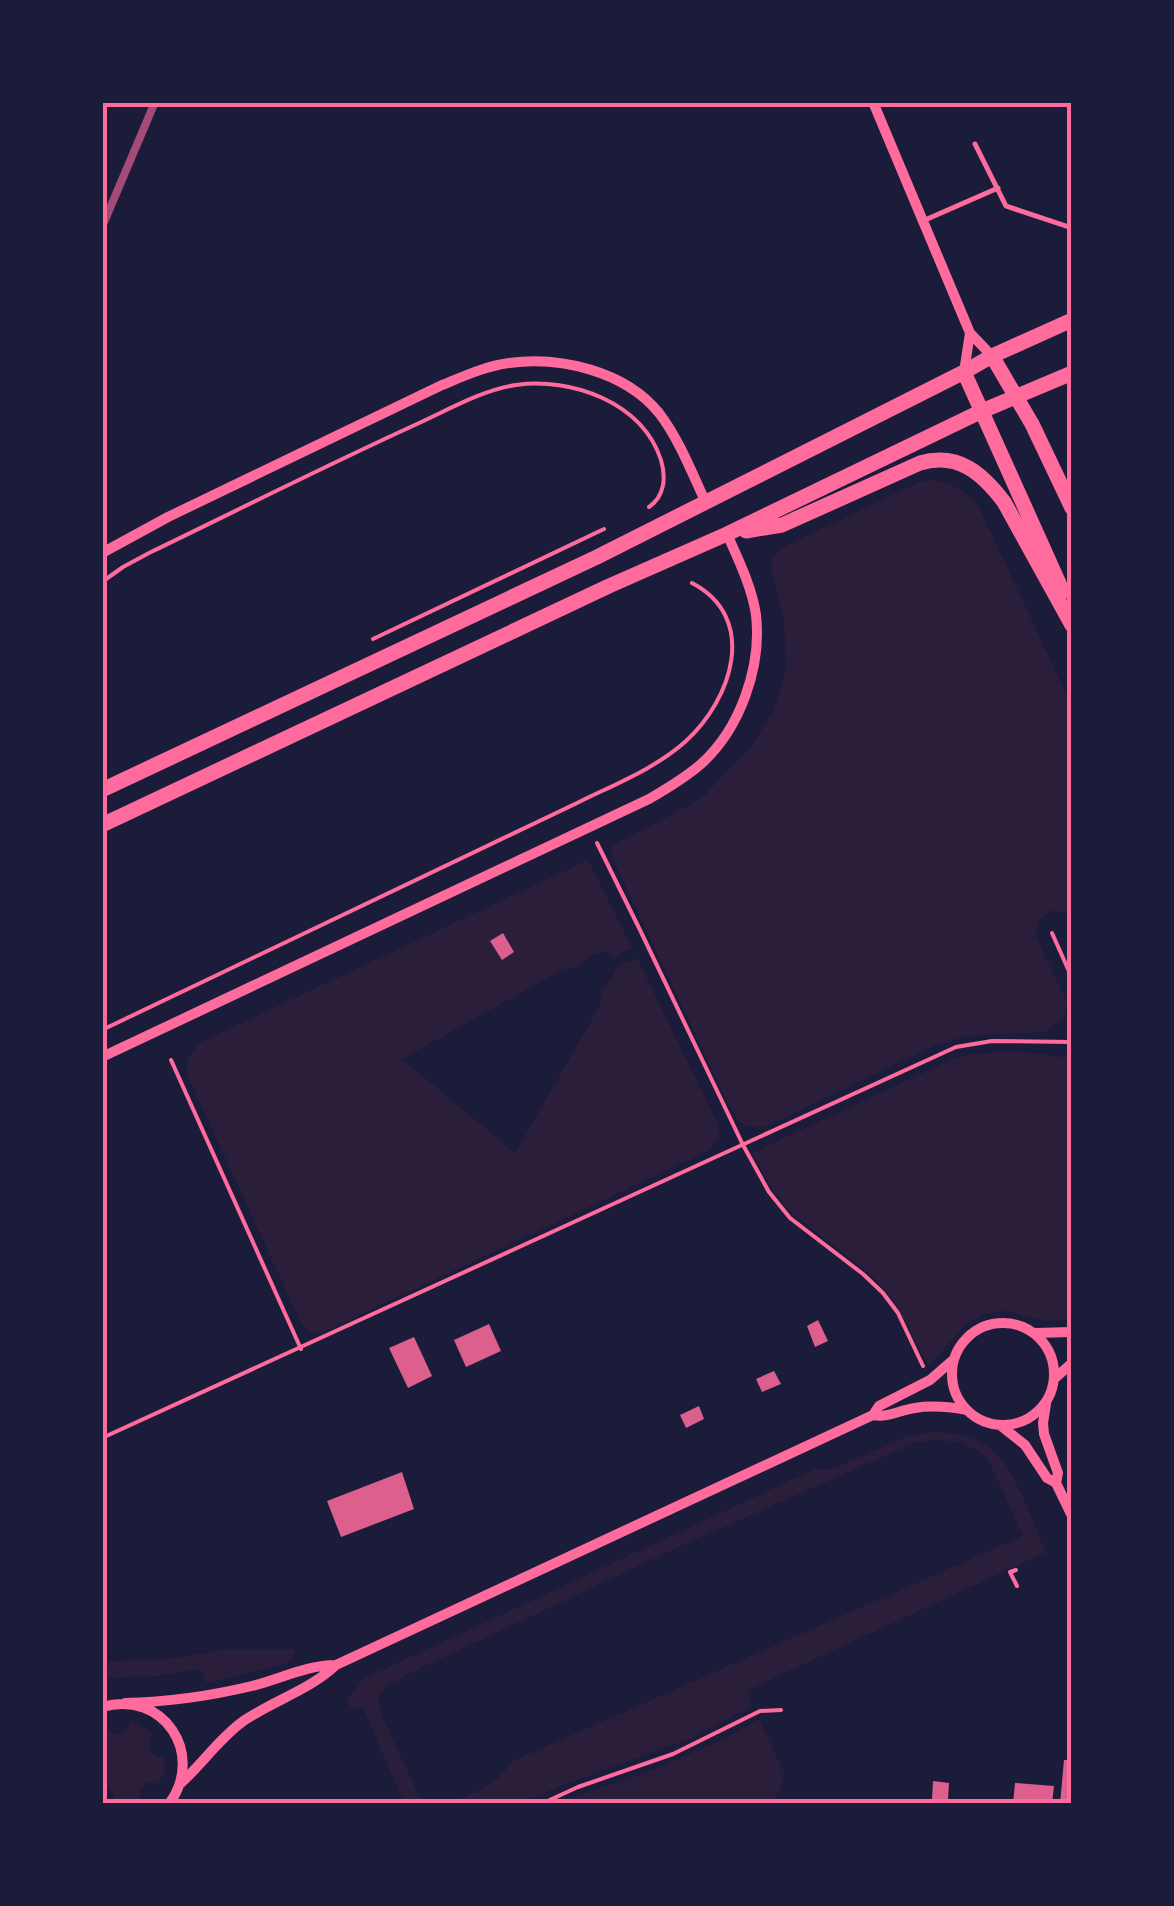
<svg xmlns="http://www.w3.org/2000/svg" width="1174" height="1906" viewBox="0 0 1174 1906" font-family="'Work Sans',sans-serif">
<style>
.green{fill:#2a1e3b}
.building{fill:#dd5f8e}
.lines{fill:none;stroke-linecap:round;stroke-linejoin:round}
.path{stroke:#ff6b9d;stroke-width:4}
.service{stroke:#ff6b9d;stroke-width:5}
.minor{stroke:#ff6b9d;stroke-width:10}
.secondary{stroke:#ff6b9d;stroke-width:15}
.rail{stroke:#a44b75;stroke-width:8}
.neatline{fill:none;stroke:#ff6b9d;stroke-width:4}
</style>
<rect width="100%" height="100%" fill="#1b1b3a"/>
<!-- green -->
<path class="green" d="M 930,480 C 951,482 964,490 978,505 L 1071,704 L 1071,917 L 1067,912 L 1051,911 L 1039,920 L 1035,934 L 1068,1005 L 1062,1020 L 1044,1032 L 968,1036 L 936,1045 L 765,1127 C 742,1128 739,1123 728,1104 L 612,857 L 611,846 L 700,800 L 752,745 L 774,710 L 786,668 L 784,621 L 772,573 L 771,561 L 782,548 L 919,482 Z
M 588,860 L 632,948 L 613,958 L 608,952 C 594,951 588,956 580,967 L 564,969 L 402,1059 L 515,1153 L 601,1004 L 601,988 L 611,980 L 617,967 L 637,958 L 718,1124 L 719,1137 L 710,1150 L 319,1334 L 308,1331 L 302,1325 L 189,1079 C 183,1061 190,1055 201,1042 Z
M 1013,1051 L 1071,1058 L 1071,1320 L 1045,1321 L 1006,1311 L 983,1314 L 965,1325 L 929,1366 L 893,1299 L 870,1274 L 790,1212 L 772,1189 L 752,1153 L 951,1060 L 973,1054 Z
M 933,1432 C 954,1433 977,1437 994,1451 C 1015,1469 1034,1526 1046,1552 L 746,1691 L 752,1706 L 694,1737 L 561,1786 L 521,1803 L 453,1803 L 493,1783 L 515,1760 L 1023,1536 L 987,1457 L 962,1442 L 933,1440 L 914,1443 L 670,1551 L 419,1669 L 386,1686 L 379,1696 L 381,1714 L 419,1796 L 429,1803 L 404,1803 L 362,1706 L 352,1710 L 345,1697 L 352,1694 L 363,1679 L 815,1469 L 832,1469 L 905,1437 Z
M 228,1649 L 294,1649 L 295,1653 L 290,1662 L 206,1683 L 201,1669 L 158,1676 L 103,1678 L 103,1661 L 162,1660 Z
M 759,1719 L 785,1775 L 774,1803 L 555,1803 L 650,1771 L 726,1738 Z
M 130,1722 C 139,1724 147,1728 153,1735 C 146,1742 148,1750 155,1756 L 164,1758 L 165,1768 L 159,1784 L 148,1782 C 141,1786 137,1793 141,1802 L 114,1803 L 113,1793 L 103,1786 L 103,1726 L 105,1725 L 111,1733 L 119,1734 L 127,1730 Z"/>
<!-- building -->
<path class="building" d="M 503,933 L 514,952 L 502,960 L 490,941 Z
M 818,1320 L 828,1341 L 815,1347 L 807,1326 Z
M 489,1324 L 501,1351 L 466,1367 L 454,1340 Z
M 414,1337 L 432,1376 L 408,1388 L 389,1348 Z
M 774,1371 L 781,1384 L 762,1392 L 756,1379 Z
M 699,1406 L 704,1419 L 686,1428 L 680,1415 Z
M 402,1472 L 414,1509 L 341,1537 L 327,1501 Z
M 1064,1760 L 1072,1760 L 1072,1804 L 1060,1804 Z
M 933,1781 L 949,1783 L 948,1800 L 932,1799 Z
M 1015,1783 L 1054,1786 L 1052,1804 L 1013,1804 Z"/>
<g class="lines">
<!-- path -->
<path class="path" d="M 102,582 L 123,567 L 149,553 C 238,510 327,465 417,424 C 448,410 482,390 516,385 C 571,377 642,402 661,460 C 666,477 665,496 649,507
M 373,639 L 604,529
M 597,843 L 640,930 L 743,1145 L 769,1192 L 790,1218 L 863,1274 L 883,1293 L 898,1313 L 923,1366
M 1052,933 L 1072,978
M 102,1030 L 577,803 C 613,785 655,769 686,741 C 732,699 759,618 692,583
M 171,1060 L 301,1349
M 102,1438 L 956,1047 L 992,1041 L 1072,1042
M 1016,1570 L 1010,1572 L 1017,1586
M 541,1804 L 578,1787 L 673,1754 L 760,1711 L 781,1710"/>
<!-- service -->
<path class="service" d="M 975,144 L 1006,206 L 1072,228
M 925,220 L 998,188"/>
<!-- minor -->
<path class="minor" d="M 873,102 L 970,333
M 964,372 L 970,333 L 992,356
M 102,553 L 168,517 L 442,385 C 464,376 486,366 509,363 C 560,356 625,371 659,413 C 679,439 692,473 706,503
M 102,1057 L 649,799 C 668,788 685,778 701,764 C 740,729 762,667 756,615 C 752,587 738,559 727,534
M952 1374a51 51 0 1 1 102 0a51 51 0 1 1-102 0Z
M 1035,1333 L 1072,1332
M 1054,1379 L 1072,1363
M 1046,1404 L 1043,1423 L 1044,1434 L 1058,1473 L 1056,1483 L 1072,1516
M 873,1415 L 879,1406 L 930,1380 L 953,1360
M 1000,1425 L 1025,1445 L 1047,1478 L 1056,1483
M 125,1703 C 168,1702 210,1696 252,1686 C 280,1679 307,1665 336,1665
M 102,1707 C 163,1689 206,1754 169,1804
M 181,1783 C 202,1764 218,1740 242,1722 C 272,1701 310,1690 336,1665 L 873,1415 C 888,1418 900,1410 915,1408 C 932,1405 950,1407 967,1410"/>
<!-- secondary -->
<path class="secondary" d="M 992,356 L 1032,424 L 1072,508
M 964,372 L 1063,592
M 746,531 L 782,525 L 920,463 C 958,452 982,473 1004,502 L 1072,625
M 102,790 L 597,557 L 964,372 L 992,356 L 1072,320
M 102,825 L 609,586 L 727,534 L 982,411 L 1072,373"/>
<!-- rail -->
<path class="rail" d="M 102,227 L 155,102"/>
</g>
<!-- border -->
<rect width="1174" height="1906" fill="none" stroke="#1b1b3a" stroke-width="210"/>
<rect x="105" y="105" width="964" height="1696" class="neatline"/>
</svg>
